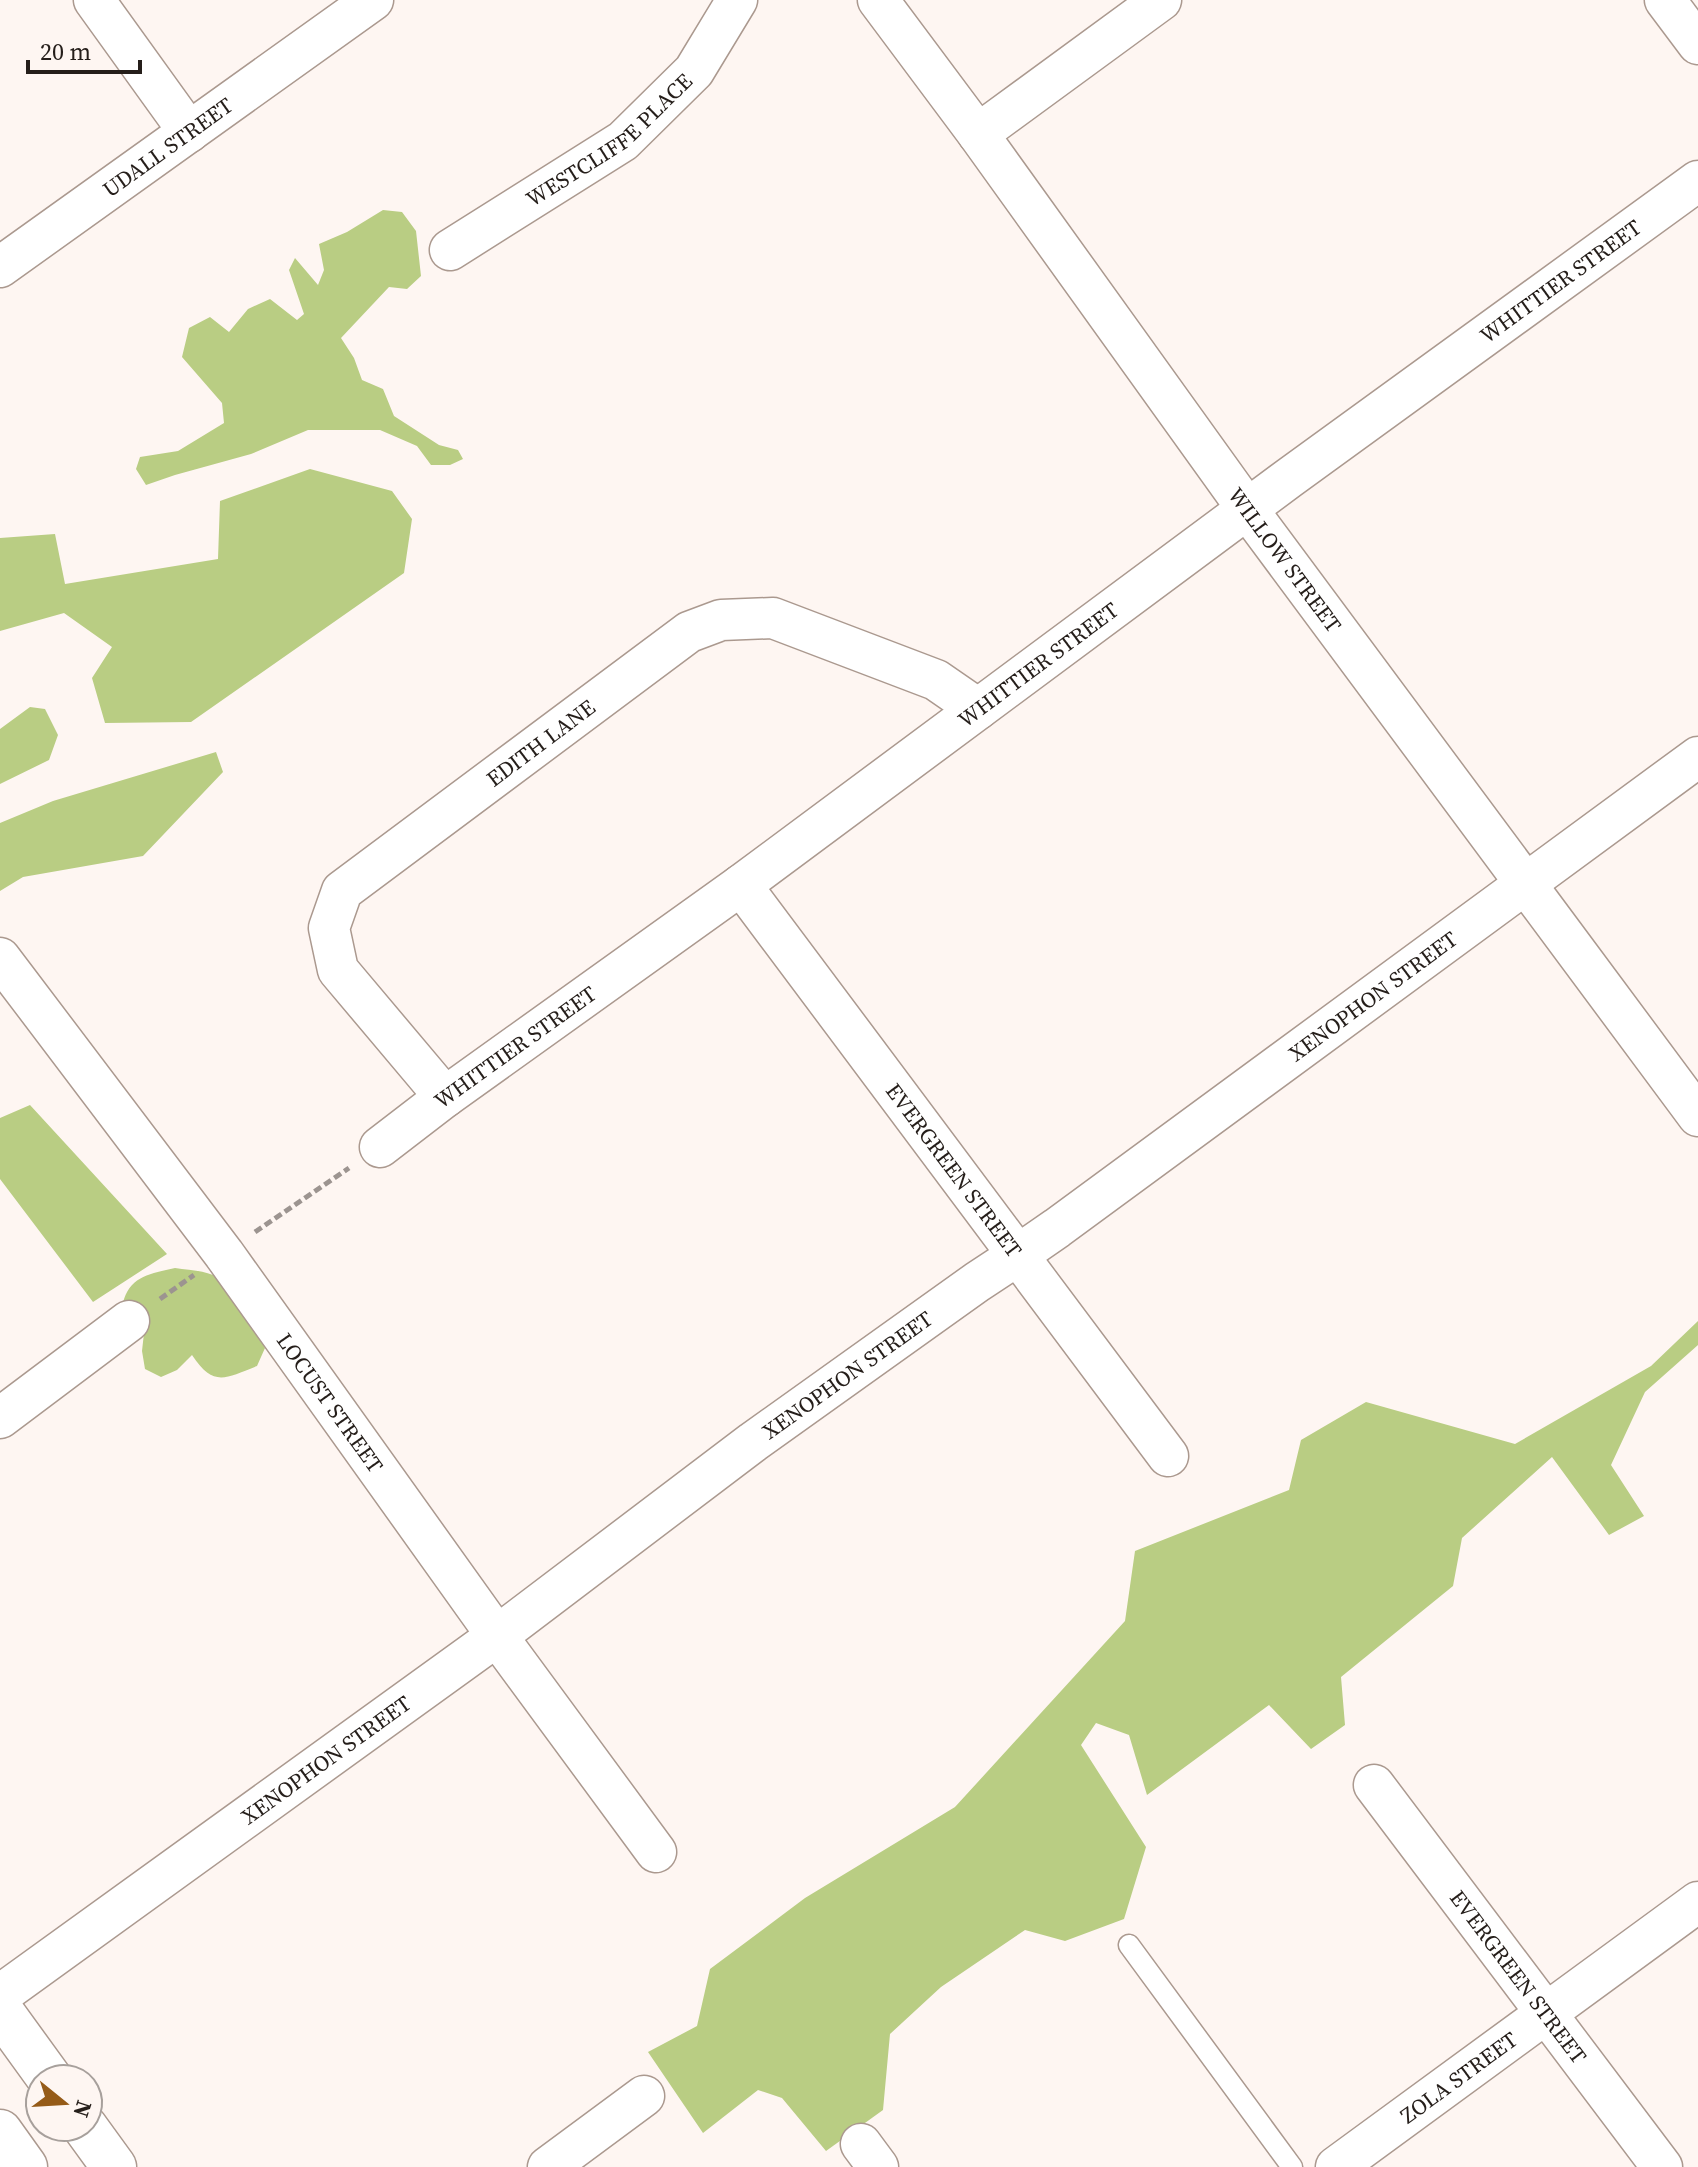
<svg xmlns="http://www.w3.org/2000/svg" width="1698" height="2167" viewBox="0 0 1698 2167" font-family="'Source Serif 4',serif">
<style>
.forest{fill:#b9cd83}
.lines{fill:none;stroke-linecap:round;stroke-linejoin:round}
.lane-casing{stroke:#ab998f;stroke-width:23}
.street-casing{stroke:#ab998f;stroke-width:43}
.primary-casing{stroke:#ab998f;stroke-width:47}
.path{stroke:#9c9490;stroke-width:5;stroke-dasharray:8 4;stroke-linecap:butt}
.lane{stroke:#fff;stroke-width:20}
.street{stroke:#fff;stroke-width:40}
.primary{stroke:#fff;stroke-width:44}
.labels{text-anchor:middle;stroke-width:6;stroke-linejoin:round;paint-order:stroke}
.street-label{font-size:22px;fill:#251e1a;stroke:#fef6f2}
</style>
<rect width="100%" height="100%" fill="#fef6f2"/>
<!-- forest -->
<path class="forest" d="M 383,210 L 402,212 L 416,231 L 421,276 L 407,289 L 389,287 L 341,338 L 354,358 L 362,380 L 383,389 L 394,416 L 439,445 L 458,450 L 463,459 L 450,465 L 431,465 L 417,446 L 380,430 L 308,430 L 251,454 L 175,475 L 146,485 L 136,469 L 140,457 L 178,451 L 224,423 L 222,403 L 182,357 L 189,328 L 210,317 L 229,332 L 248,309 L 270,299 L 297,320 L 304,314 L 289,270 L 295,258 L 318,285 L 324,270 L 319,244 L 347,232 Z
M 310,469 L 392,491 L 412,519 L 404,573 L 191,722 L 105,723 L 92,678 L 112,647 L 64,613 L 0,631 L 0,538 L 55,534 L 65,584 L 218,559 L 220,501 Z
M 30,707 L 45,709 L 58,735 L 49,760 L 0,784 L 0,729 Z
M 216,752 L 223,772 L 143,856 L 23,877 L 0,891 L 0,823 L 53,801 Z
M 30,1105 L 167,1254 L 93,1302 L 0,1179 L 0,1118 Z
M 175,1268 C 187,1270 201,1270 213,1275 C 225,1281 258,1333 265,1348 L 257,1366 C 225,1378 214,1388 192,1355 L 177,1370 L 161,1377 L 145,1369 L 142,1351 L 145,1324 L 122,1308 C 127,1277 148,1274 175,1268 Z
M 1698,1321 L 1698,1345 L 1645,1392 L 1611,1465 L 1644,1516 L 1609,1535 L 1552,1457 L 1462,1538 L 1453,1586 L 1341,1677 L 1345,1725 L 1311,1749 L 1269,1705 L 1147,1795 L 1129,1735 L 1096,1723 L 1081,1745 L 1146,1847 L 1124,1919 L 1065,1941 L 1025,1930 L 941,1987 L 890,2034 L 883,2110 L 826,2151 L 782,2098 L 758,2090 L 703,2133 L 648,2052 L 697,2026 L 710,1969 L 805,1898 L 955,1807 L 1125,1621 L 1135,1551 L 1289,1490 L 1301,1440 L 1366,1402 L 1515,1444 L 1651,1366 Z"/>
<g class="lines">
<defs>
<path id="lane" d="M 1129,1945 L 1292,2167"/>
<g id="street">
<path d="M 94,0 L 189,132"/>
<path id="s1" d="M 878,0 L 978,134 L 1248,510 L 1698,1116"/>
<path d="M 1665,0 L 1698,44"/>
<path d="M 978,134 L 1161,0"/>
<path id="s2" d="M 450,250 L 623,141 L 694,71 L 737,0"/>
<path id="s3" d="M 0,267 L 373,0"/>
<path id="s4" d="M 741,885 L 1168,1456"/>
<path id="s5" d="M 0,958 L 224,1254 L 497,1636 L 656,1852"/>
<path id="s6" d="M 445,1097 L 338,970 L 329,928 L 342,891 L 689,632 L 721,620 L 773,618 L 936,680 L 978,709"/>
<path id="s7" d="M 380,1147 L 445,1097 L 741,885 L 1289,478 L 1698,181"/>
<path d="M 0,1418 L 129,1321"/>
<path id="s8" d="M 1374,1785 L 1662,2167"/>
<path id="s9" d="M 0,1995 L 497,1636 L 753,1442 L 977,1282 L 1018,1255 L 1057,1228 L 1698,757"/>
<path d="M 861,2144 L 878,2167"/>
<path d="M 548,2167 L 644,2096"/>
<path id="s10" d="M 1336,2167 L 1698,1902"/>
</g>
<path id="primary" d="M 0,2010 L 50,2079
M 85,2127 L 114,2167
M 0,2132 L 25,2167"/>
</defs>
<!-- lane casing -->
<use href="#lane" class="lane-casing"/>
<!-- street casing -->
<use href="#street" class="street-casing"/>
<!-- primary casing -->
<use href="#primary" class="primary-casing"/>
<!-- path -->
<path class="path" d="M 255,1232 L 349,1168
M 160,1299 L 194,1275"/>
<!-- lane -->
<use href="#lane" class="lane"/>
<!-- street -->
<use href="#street" class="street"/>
<!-- primary -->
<use href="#primary" class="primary"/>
</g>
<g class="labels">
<!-- street labels -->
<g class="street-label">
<text dy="8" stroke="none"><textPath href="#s2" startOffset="194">WESTCLIFFE PLACE</textPath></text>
<text dy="8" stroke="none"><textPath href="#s3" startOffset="206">UDALL STREET</textPath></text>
<text dy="8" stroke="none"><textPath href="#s7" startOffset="1464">WHITTIER STREET</textPath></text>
<text dy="8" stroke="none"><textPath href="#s1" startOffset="692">WILLOW STREET</textPath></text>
<text dy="8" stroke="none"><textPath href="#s7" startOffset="816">WHITTIER STREET</textPath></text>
<text dy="8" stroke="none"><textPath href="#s6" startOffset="496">EDITH LANE</textPath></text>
<text dy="8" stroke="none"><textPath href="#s9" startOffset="1698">XENOPHON STREET</textPath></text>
<text dy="8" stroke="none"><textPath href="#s7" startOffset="168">WHITTIER STREET</textPath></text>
<text dy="8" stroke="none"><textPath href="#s4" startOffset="356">EVERGREEN STREET</textPath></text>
<text dy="8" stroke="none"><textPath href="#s9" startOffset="1050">XENOPHON STREET</textPath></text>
<text dy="8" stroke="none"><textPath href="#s5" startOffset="554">LOCUST STREET</textPath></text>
<text dy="8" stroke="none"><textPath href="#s9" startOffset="402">XENOPHON STREET</textPath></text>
<text dy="8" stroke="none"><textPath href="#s8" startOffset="240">EVERGREEN STREET</textPath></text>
<text dy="8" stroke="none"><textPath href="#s10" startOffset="152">ZOLA STREET</textPath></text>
</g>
</g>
<!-- north arrow -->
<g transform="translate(64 2103) rotate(108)"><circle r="38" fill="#fef6f2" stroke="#a7a09c" stroke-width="2"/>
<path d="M0-6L14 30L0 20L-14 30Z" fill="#955b18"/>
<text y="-12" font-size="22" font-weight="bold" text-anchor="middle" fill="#251e1a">N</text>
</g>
<!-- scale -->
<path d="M28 60v12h112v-12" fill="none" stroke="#251e1a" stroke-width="4"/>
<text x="40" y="60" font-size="24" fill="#251e1a" stroke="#fef6f2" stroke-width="6" paint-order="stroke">20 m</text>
</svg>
